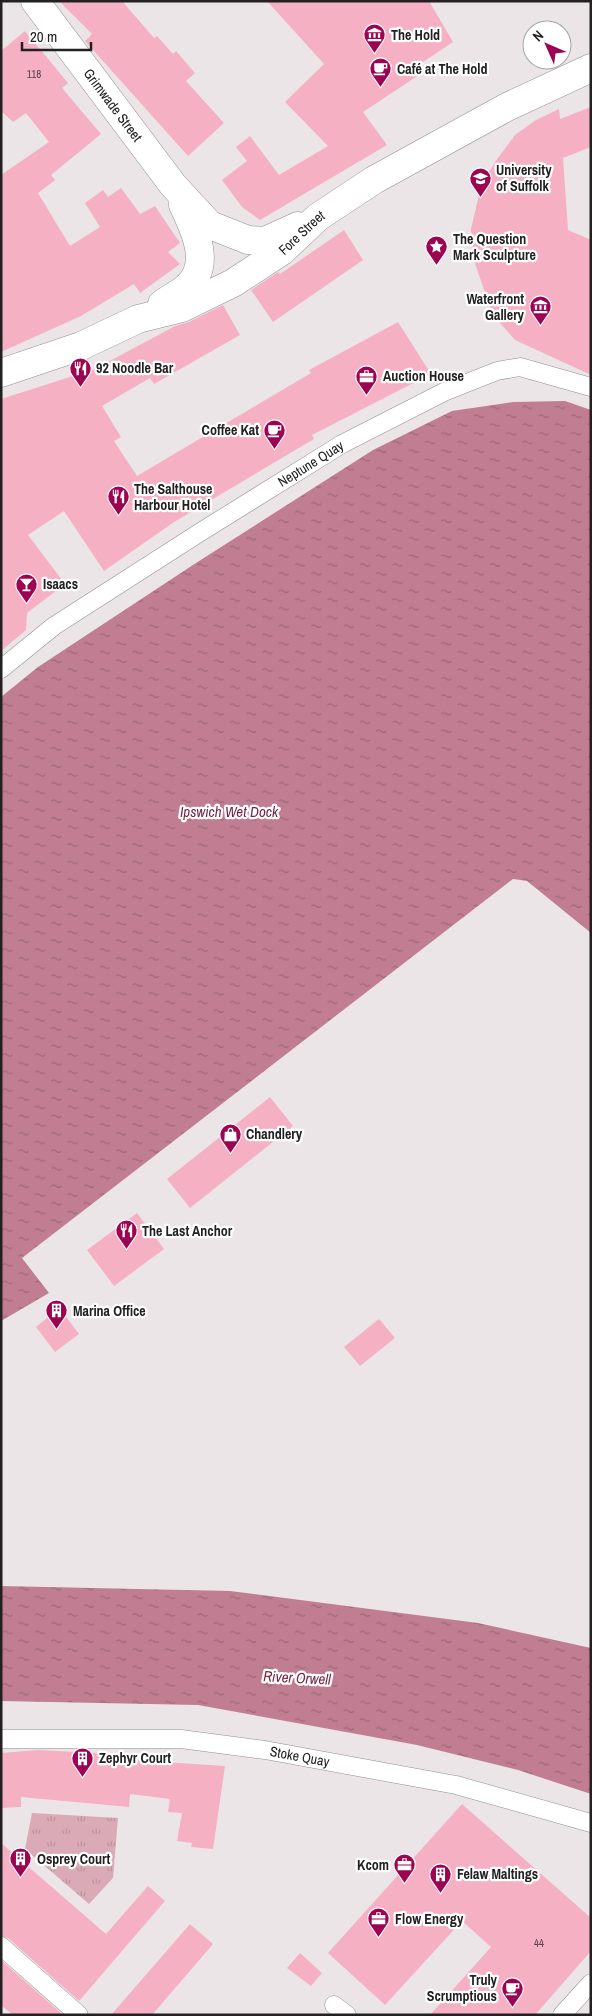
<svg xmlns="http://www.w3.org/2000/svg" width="592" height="2016" viewBox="0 0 592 2016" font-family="'Archivo Narrow',sans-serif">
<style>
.grass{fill:url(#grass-tufts)}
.water{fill:url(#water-ripples)}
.building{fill:#f6b0c4}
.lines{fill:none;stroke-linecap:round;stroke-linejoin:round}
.street-casing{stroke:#948e90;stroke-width:19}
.primary-casing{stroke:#948e90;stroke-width:29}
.street{stroke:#fff;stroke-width:18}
.primary{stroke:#fff;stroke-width:28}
.labels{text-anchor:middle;stroke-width:4.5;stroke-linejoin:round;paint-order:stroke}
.number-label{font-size:11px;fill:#574449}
.poi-label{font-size:14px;font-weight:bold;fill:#222020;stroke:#fff;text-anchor:start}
.street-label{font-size:14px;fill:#222020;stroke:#fff}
.water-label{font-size:15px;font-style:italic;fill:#762644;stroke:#fff}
</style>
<defs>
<pattern id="grass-tufts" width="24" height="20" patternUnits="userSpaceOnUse" patternTransform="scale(1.25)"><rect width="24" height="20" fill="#daaab7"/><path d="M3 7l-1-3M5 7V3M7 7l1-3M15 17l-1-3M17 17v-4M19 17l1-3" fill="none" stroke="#bb929d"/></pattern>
<pattern id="water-ripples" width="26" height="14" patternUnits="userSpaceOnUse" patternTransform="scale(1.25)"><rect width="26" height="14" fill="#c17e92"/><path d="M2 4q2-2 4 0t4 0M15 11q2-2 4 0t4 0" fill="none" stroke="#9c6777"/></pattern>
</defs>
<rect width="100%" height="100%" fill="#ebe5e7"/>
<!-- grass -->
<path class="grass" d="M 32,1813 L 118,1818 L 113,1878 L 89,1904 L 25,1849 Z"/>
<!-- water -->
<path class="water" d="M 565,401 L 591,410 L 591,933 L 527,881 L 513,879 L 22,1258 L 49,1293 L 1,1321 L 1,697 L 38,667 L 196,563 L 373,450 L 452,411 L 513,402 Z
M 1,1586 L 230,1591 L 478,1623 L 591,1648 L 591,1794 L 518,1770 L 417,1745 L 198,1705 L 1,1701 Z"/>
<!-- building -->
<path class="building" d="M 59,1 L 122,1 L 154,38 L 157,36 L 173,54 L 176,51 L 195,73 L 186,81 L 224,123 L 188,156 L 85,41 L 92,34 Z
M 267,1 L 429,1 L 453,42 L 417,66 L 422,73 L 363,112 L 387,145 L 260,220 L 242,207 L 222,180 L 247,161 L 236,147 L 250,136 L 279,175 L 328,146 L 285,102 L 324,64 Z
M 25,31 L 68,83 L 62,88 L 101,134 L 51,175 L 55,180 L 38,193 L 70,246 L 100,227 L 85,203 L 103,190 L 108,197 L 121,188 L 140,214 L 155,206 L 180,243 L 168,252 L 180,264 L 140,293 L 134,284 L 81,316 L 1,352 L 1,175 L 49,142 L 26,113 L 13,122 L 1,111 L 1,51 Z
M 591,107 L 591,147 L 563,158 L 568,230 L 591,240 L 591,375 L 515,340 L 493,315 L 474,261 L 471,229 L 481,186 L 495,162 L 515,135 L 536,120 L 559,109 L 560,119 Z
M 344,230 L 363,260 L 273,322 L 251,290 L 278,272 L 280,274 Z
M 223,305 L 240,335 L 154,384 L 150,378 L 102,406 L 121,437 L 114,441 L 137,476 L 311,373 L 309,370 L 398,322 L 431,374 L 312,435 L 314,439 L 174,522 L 104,571 L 64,511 L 28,535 L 65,584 L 27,613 L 26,630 L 1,651 L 1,399 L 95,369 L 175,326 L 189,322 Z
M 270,1097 L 293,1126 L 190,1208 L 167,1179 Z
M 137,1213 L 164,1249 L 114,1286 L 87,1250 Z
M 52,1314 L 56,1319 L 64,1314 L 79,1334 L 55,1352 L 36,1327 Z
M 379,1319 L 395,1338 L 360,1366 L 344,1347 Z
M 38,1750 L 133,1755 L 132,1760 L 225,1766 L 213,1849 L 191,1847 L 192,1843 L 177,1841 L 182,1813 L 168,1812 L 170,1799 L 130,1794 L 129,1807 L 21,1797 L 21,1807 L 1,1808 L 1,1753 Z
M 462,1804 L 591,1918 L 591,1951 L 535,2015 L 430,2015 L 491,1947 L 462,1921 L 385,2005 L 328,1953 Z
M 1,1843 L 106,1934 L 148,1886 L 165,1901 L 79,2001 L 8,1938 L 1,1936 Z
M 190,1924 L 213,1944 L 152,2015 L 111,2015 Z
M 300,1953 L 322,1973 L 311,1986 L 287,1968 Z
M 1,1960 L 63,2015 L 13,2015 L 1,2005 Z"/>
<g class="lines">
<defs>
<g id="street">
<path id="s1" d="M 1,669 L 54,626 L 199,533 L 342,444 L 444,392 L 497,371 L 520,367 L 591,387"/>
<path id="s2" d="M 1,1739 L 181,1739 L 265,1750 L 456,1785 L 591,1823"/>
<path d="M 1,1946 L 79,2015"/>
<path d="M 334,2005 L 347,2015"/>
<path d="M 562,2015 L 591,1983"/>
</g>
<g id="primary">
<path id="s3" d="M 35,1 L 173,185 L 210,225 L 248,240 L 265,241 L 298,226"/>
<path d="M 162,304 C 170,298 181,293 188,286 C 212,264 194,228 183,205"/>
<path id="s4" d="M 1,373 L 81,346 L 138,319 L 182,308 L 233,283 L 282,251 L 318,217 L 374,180 L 507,107 L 591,68"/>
</g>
</defs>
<!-- street casing -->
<use href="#street" class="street-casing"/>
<!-- primary casing -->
<use href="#primary" class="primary-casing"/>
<!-- street -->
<use href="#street" class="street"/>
<!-- primary -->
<use href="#primary" class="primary"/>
</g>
<!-- icons -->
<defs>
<symbol id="museum-pin" viewBox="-11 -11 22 30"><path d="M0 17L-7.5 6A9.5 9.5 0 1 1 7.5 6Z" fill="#9c0451" stroke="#fff"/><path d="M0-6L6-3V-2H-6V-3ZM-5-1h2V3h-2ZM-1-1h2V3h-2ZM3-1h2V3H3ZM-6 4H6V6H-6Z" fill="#fff"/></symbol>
<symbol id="cafe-pin" viewBox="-11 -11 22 30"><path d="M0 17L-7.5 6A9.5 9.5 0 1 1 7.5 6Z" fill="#9c0451" stroke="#fff"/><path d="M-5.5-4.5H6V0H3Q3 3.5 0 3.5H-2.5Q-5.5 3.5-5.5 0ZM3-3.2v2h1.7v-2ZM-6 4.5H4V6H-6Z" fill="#fff"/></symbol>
<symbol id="university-pin" viewBox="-11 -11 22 30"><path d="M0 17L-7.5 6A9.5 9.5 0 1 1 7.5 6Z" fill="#9c0451" stroke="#fff"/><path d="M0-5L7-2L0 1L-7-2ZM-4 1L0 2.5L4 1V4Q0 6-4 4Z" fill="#fff"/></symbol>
<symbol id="sight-pin" viewBox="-11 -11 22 30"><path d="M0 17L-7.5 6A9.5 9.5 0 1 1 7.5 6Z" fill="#9c0451" stroke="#fff"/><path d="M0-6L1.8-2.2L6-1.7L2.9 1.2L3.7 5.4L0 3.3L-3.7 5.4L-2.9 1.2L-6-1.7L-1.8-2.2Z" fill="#fff"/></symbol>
<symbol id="restaurant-pin" viewBox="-11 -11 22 30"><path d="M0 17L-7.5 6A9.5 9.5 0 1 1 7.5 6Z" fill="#9c0451" stroke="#fff"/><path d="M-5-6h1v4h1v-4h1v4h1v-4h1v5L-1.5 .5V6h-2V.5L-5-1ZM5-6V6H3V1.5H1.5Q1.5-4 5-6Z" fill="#fff"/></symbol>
<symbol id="office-pin" viewBox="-11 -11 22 30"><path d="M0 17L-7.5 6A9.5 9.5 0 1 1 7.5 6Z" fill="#9c0451" stroke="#fff"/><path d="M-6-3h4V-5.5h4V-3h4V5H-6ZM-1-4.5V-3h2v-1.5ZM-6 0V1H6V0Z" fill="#fff"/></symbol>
<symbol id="bar-pin" viewBox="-11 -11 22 30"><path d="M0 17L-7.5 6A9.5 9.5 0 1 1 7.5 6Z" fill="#9c0451" stroke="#fff"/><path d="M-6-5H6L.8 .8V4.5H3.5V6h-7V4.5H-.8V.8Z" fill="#fff"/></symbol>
<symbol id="shop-pin" viewBox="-11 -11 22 30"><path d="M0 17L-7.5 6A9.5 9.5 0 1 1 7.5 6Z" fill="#9c0451" stroke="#fff"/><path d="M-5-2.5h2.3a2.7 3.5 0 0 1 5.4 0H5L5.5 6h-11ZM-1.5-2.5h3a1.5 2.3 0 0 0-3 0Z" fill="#fff"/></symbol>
<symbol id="building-pin" viewBox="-11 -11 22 30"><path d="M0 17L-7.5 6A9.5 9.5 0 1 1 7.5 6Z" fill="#9c0451" stroke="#fff"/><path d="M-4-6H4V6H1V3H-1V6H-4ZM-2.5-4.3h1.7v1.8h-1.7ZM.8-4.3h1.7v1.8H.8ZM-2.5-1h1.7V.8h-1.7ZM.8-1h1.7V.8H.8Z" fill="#fff"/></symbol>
</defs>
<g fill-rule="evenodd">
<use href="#museum-pin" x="362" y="22" width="25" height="34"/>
<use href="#cafe-pin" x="368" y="56" width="25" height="34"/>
<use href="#university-pin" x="468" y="166" width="25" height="34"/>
<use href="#sight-pin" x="424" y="234" width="25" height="34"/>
<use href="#museum-pin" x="528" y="294" width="25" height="34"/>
<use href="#restaurant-pin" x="68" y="356" width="25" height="34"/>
<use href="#office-pin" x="354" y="364" width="25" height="34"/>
<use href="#cafe-pin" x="262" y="418" width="25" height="34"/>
<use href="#restaurant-pin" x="106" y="484" width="25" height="34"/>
<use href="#bar-pin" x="14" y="572" width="25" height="34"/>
<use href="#shop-pin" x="218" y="1122" width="25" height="34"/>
<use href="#restaurant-pin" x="114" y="1218" width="25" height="34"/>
<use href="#building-pin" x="44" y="1298" width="25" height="34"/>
<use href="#building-pin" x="70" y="1746" width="25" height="34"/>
<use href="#building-pin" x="8" y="1846" width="25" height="34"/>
<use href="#office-pin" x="392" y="1852" width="25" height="34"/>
<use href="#building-pin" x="428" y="1862" width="25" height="34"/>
<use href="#office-pin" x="366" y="1906" width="25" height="34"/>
<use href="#cafe-pin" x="500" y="1976" width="25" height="34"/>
</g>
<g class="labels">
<!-- number labels -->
<g class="number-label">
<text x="34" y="78">118</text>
<text x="539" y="1947">44</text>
</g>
<!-- poi labels -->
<g class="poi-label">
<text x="391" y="40">The Hold</text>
<text x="397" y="74">Café at The Hold</text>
<text x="496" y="175">University<tspan x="496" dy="16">of Suffolk</tspan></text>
<text x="453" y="244">The Question<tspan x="453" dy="16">Mark Sculpture</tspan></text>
<text x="524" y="304" text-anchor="end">Waterfront<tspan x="524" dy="16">Gallery</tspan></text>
<text x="96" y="373">92 Noodle Bar</text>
<text x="383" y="381">Auction House</text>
<text x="259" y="435" text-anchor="end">Coffee Kat</text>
<text x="134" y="494">The Salthouse<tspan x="134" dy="16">Harbour Hotel</tspan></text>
<text x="43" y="589">Isaacs</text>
<text x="246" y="1139">Chandlery</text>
<text x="142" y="1236">The Last Anchor</text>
<text x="73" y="1316">Marina Office</text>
<text x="99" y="1763">Zephyr Court</text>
<text x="37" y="1864">Osprey Court</text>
<text x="389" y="1870" text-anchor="end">Kcom</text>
<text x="457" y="1879">Felaw Maltings</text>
<text x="395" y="1924">Flow Energy</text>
<text x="497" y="1985" text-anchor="end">Truly<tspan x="497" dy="16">Scrumptious</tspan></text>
</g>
<!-- street labels -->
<g class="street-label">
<text dy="5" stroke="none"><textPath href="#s3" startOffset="130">Grimwade Street</textPath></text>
<text dy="5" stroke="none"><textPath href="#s4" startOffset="335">Fore Street</textPath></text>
<text dy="5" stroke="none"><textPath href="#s1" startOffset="372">Neptune Quay</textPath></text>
<text dy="5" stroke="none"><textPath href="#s2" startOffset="300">Stoke Quay</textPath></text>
</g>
<!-- water labels -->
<g class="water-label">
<text x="229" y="817">Ipswich Wet Dock</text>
<text transform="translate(297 1678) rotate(3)" y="5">River Orwell</text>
</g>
</g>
<!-- border -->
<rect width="592" height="2016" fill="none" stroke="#222020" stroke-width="5"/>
<!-- north arrow -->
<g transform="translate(547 45) rotate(315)"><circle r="24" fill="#ffffff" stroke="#a7a6a6"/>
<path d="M0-4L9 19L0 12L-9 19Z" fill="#9c0451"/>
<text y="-8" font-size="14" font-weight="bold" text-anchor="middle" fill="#222020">N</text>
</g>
<!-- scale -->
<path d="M22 42v8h69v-8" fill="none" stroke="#222020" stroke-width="2.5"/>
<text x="30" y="42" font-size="15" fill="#222020" stroke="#ffffff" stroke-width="4" paint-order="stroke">20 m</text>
</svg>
